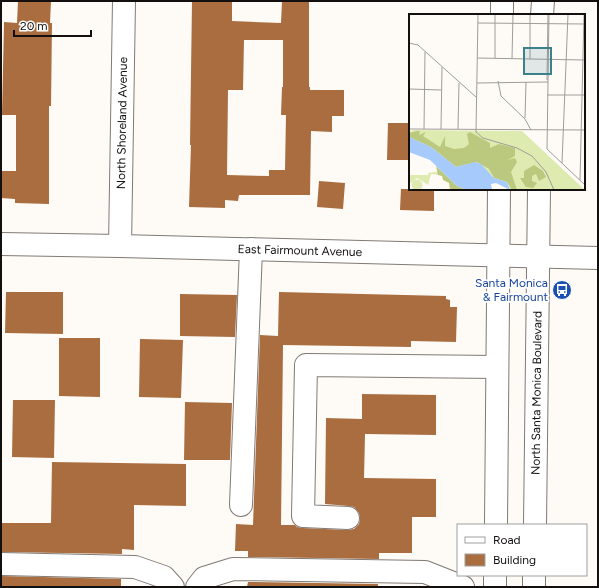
<svg xmlns="http://www.w3.org/2000/svg" width="599" height="588" viewBox="0 0 599 588" font-family="Figtree,sans-serif">
<style>
.building{fill:#aa6d3f;fill-rule:evenodd}
.lines{fill:none;stroke-linecap:round;stroke-linejoin:round}
.minor-casing{stroke:#817a75;stroke-width:24}
.minor{stroke:#fff;stroke-width:22}
.labels{text-anchor:middle;stroke-width:3.5;stroke-linejoin:round;paint-order:stroke}
.street-label{font-size:12px;fill:#120f0e;stroke:#fff}
.transit-label{font-size:12px;fill:#164399;stroke:#fff;text-anchor:end}
.inset-road{fill:none;stroke:#a09c99;stroke-width:1}
.view{fill:#3b818b;fill-opacity:0.15;stroke:#3b818b;stroke-width:2}
.inset-edge{fill:none;stroke:#120f0e;stroke-width:2}
</style>
<rect width="100%" height="100%" fill="#fefaf6"/>
<!-- building -->
<path class="building" d="M 18,1 L 51,1 L 50,23 L 52,23 L 51,106 L 49,106 L 49,204 L 15,203 L 15,199 L 1,198 L 1,171 L 16,171 L 16,115 L 2,115 L 4,22 L 17,23 Z
M 192,1 L 232,1 L 232,21 L 281,23 L 282,1 L 309,1 L 309,87 L 310,87 L 310,90 L 344,90 L 344,116 L 332,116 L 332,132 L 311,131 L 310,195 L 239,195 L 238,201 L 225,200 L 225,208 L 189,207 L 191,145 L 190,145 ZM 244,40 L 283,40 L 283,87 L 282,87 L 281,115 L 286,115 L 285,170 L 269,170 L 269,176 L 227,175 L 228,90 L 243,90 Z
M 388,123 L 410,123 L 410,160 L 387,160 Z
M 319,181 L 345,183 L 343,209 L 317,207 Z
M 401,189 L 434,189 L 434,211 L 400,210 Z
M 6,292 L 63,292 L 63,334 L 5,333 Z
M 279,292 L 446,296 L 446,299 L 450,300 L 450,307 L 457,307 L 456,342 L 411,341 L 411,347 L 283,345 L 281,525 L 295,525 L 297,527 L 302,528 L 347,530 L 354,529 L 359,524 L 360,519 L 359,513 L 354,507 L 349,506 L 325,504 L 326,418 L 362,419 L 362,394 L 436,395 L 436,435 L 365,434 L 364,478 L 436,479 L 436,517 L 412,517 L 412,553 L 379,553 L 379,559 L 248,557 L 248,551 L 235,551 L 236,524 L 253,525 L 260,335 L 278,336 Z
M 180,294 L 237,295 L 235,337 L 180,336 Z
M 59,338 L 100,338 L 100,397 L 59,396 Z
M 140,339 L 183,340 L 181,398 L 139,397 Z
M 13,400 L 55,400 L 54,458 L 12,457 Z
M 185,402 L 232,403 L 230,460 L 184,460 Z
M 52,462 L 186,464 L 186,506 L 134,505 L 134,550 L 122,549 L 122,554 L 1,552 L 1,523 L 51,523 Z
M 1,576 L 121,579 L 121,587 L 1,587 Z
M 248,582 L 378,584 L 378,587 L 247,587 Z"/>
<g class="lines">
<defs>
<g id="minor">
<path d="M 502,15 L 502,1"/>
<path d="M 542,15 L 543,1"/>
<path id="s1" d="M 1,244 L 120,246 L 598,258"/>
<path id="s2" d="M 120,246 L 124,1"/>
<path d="M 241,505 L 251,249"/>
<path d="M 348,518 L 303,516 L 306,365 L 497,367"/>
<path d="M 496,525 L 499,189"/>
<path id="s3" d="M 535,525 L 539,189"/>
<path d="M 1,564 L 135,567 L 164,577 L 173,587"/>
<path d="M 197,587 L 204,578 L 233,569 L 425,572 L 463,587"/>
<path d="M 495,587 L 495,575"/>
<path d="M 534,587 L 534,575"/>
</g>
</defs>
<!-- minor casing -->
<use href="#minor" class="minor-casing"/>
<!-- minor -->
<use href="#minor" class="minor"/>
</g>
<!-- icons -->
<defs>
<symbol id="bus-disc" viewBox="-11 -11 22 22"><circle r="9.5" fill="#1a4fb4" stroke="#fff"/><path d="M-5-6H5V4H4V6H2V4H-2V6H-4V4H-5ZM-3.5-4V0h7V-4ZM-3.5 1.2v1.5H-2V1.2ZM2 1.2v1.5H3.5V1.2Z" fill="#fff"/></symbol>
</defs>
<g fill-rule="evenodd">
<use href="#bus-disc" x="551" y="279" width="22" height="22"/>
</g>
<g class="labels">
<!-- street labels -->
<g class="street-label">
<text dy="4" stroke="none"><textPath href="#s2" startOffset="123">North Shoreland Avenue</textPath></text>
<text dy="4" stroke="none"><textPath href="#s1" startOffset="299">East Fairmount Avenue</textPath></text>
<text dy="4" stroke="none"><textPath href="#s3" startOffset="132">North Santa Monica Boulevard</textPath></text>
</g>
<!-- transit labels -->
<g class="transit-label">
<text x="548" y="287">Santa Monica<tspan x="548" dy="14">&amp; Fairmount</tspan></text>
</g>
</g>
<!-- overview -->
<g transform="translate(409 14)">
<rect width="176" height="176" fill="#fefaf6"/>
<path d="M 5,116 L 113,117 L 176,176 L 101,176 L 98,168 L 0,123 L 0,118 ZM 32,157 L 31,161 L 22,160 L 19,171 L 8,164 L 0,170 L 0,161 L 19,161 L 19,159 ZM2.5 171a5.5 5.5 0 1 1 11 0a5.5 5.5 0 1 1-11 0Z" fill="#deebb0"/>
<path d="M 8,117 L 11,117 L 10,121 L 17,118 L 14,122 L 31,133 L 36,122 L 36,132 L 45,135 L 55,134 L 60,130 L 58,120 L 61,118 L 81,129 L 81,134 L 90,130 L 106,134 L 106,142 L 99,146 L 106,144 L 108,148 L 102,158 L 108,176 L 103,176 L 98,168 L 85,164 L 80,155 L 68,148 L 47,153 L 22,133 L 0,123 L 0,119 ZM 125,151 L 134,157 L 137,163 L 130,167 L 127,160 L 123,162 L 123,167 L 128,169 L 124,174 L 117,173 L 111,164 L 115,164 L 115,157 ZM 27,152 L 48,172 L 58,176 L 41,176 L 40,169 L 34,166 L 33,162 L 29,161 Z" fill="#bbc97e"/>
<path d="M 0,123 L 22,133 L 47,153 L 66,148 L 72,150 L 85,164 L 98,168 L 101,176 L 87,169 L 82,170 L 83,176 L 58,176 L 48,172 L 21,146 L 0,138 Z" fill="#a6cafb"/>
<path class="inset-road" d="M 69,0 L 67,118 L 74,124 L 108,134 L 123,142 L 137,158 L 145,176M 140,0 L 138,135 L 176,171M 69,9 L 176,10M 0,29 L 9,31 L 67,83M 68,44 L 175,46M 86,44 L 86,0M 103,45 L 104,0M 121,45 L 121,0M 138,66 L 139,0M 89,67 L 92,82 L 116,105 L 122,116M 68,69 L 139,68M 0,75 L 32,76M 138,81 L 176,81M 116,104 L 117,68M 0,115 L 176,116M 15,115 L 16,38M 32,115 L 33,53M 49,115 L 50,69M 153,149 L 159,0M 171,166 L 175,0"/>
<path class="view" d="M 115,34 L 142,34 L 142,60 L 115,60 Z"/>
<rect width="176" height="176" class="inset-edge"/>
</g>
<!-- border -->
<rect width="599" height="588" fill="none" stroke="#120f0e" stroke-width="4"/>
<!-- legend -->
<rect x="457" y="524" width="130" height="52" fill="#ffffff" stroke="#a09f9f"/>
<rect x="465" y="537" width="20" height="6" fill="#ffffff" stroke="#a09f9f"/>
<text x="493" y="544" font-size="12" fill="#120f0e">Road</text>
<rect x="465" y="554" width="20" height="12" fill="#aa6d3f" stroke="#a09f9f"/>
<text x="493" y="564" font-size="12" fill="#120f0e">Building</text>
<!-- scale -->
<path d="M14 30v6h77v-6" fill="none" stroke="#120f0e" stroke-width="2"/>
<text x="20" y="30" font-size="12" fill="#120f0e" stroke="#ffffff" stroke-width="3" paint-order="stroke">20 m</text>
</svg>
